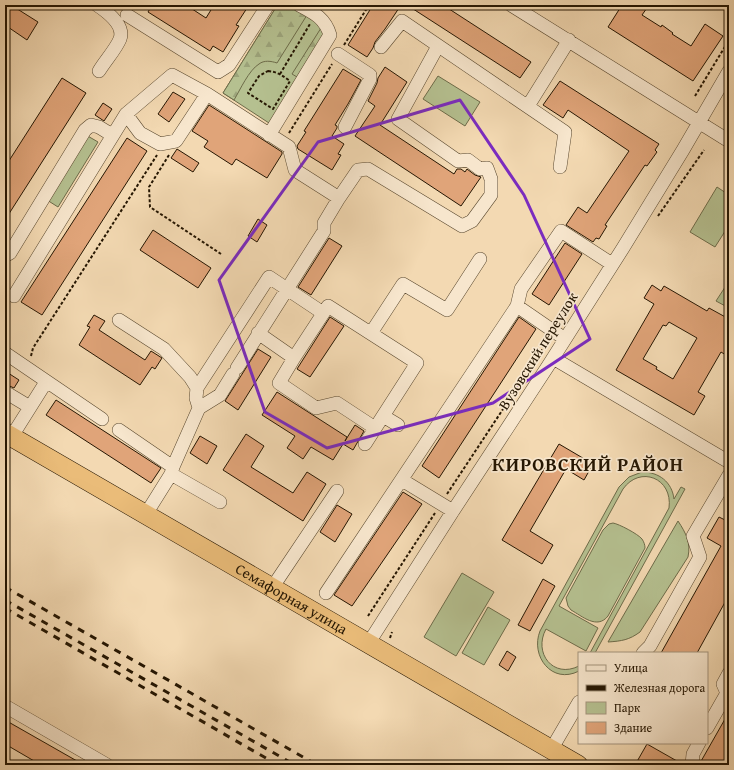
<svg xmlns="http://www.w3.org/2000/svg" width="734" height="770" viewBox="0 0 734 770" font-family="'Gentium Book Plus',serif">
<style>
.green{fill:#b5c090;stroke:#6d6b49}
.forest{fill:url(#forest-firs);stroke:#6d6b49}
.building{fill:#e0a479;stroke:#251602;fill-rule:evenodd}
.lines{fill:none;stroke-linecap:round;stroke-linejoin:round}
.minor-casing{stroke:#58472e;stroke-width:14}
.highway-casing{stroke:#251602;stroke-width:20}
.path{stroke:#251602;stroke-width:2;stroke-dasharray:3 2;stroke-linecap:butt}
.minor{stroke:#f7e6cd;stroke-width:13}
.highway{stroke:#eabc79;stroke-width:19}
.rail{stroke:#251602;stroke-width:3;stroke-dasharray:7 7;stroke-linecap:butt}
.marked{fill:none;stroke:#7b2cbf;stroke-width:3;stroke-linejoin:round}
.labels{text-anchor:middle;stroke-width:3.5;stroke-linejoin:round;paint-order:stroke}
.street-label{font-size:15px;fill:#251602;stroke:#f7e6cd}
.district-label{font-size:19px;font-weight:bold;letter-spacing:1px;fill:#251602;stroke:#f7e6cd}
</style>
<defs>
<pattern id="forest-firs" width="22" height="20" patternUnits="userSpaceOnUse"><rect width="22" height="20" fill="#b5c090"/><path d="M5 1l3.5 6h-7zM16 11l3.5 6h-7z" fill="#9ca47b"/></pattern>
</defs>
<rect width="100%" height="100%" fill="#f3d9b2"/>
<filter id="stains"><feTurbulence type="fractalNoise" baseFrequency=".005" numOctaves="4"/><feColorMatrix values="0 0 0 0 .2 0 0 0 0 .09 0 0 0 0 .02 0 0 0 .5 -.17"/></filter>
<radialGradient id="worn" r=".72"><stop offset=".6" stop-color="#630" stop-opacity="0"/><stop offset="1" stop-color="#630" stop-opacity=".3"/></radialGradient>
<!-- green -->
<path class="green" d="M 283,5 C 299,12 318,17 323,35 L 269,123 L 223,93 L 275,9 Z
M 438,76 L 480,102 L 465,126 L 423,99 Z
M 86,135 L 98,142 L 58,207 L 47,200 Z
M 717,187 L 729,195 L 729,225 L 715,247 L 690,232 Z
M 729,281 L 729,308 L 716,301 Z
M 642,472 C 659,472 672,482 674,499 L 681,487 L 685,489 L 595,653 L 590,653 L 669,508 C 673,478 640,465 623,489 L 559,606 L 598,628 L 586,651 L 546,629 C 533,653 553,679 579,666 L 579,671 C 552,685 530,656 540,631 L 619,487 L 629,477 Z
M 678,521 C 686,533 691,543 688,557 L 640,632 C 629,640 622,641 608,642 Z
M 613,523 C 619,524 638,534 642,539 C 644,542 645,545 645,548 L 608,616 C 597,630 582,616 571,610 L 568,606 L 566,598 L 603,530 L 609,524 Z
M 462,573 L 494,592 L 456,656 L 424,637 Z
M 488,607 L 510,620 L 484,665 L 462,653 Z"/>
<!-- forest -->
<path class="forest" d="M 283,5 L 295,9 L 307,15 L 277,63 C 271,61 264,60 259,64 C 249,70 240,90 234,100 L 223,93 L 275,9 Z
M 321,28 L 323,35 L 297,77 L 292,74 Z"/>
<!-- building -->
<path class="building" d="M 5,5 L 11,5 L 38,22 L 27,40 L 5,25 Z
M 152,5 L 186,5 L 206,18 L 214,5 L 249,5 L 236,25 L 239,26 L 223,52 L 213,46 L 210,51 L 148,12 Z
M 373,5 L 401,5 L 385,29 L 375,42 L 373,48 L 367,57 L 348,45 Z
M 407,5 L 443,5 L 531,62 L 520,78 Z
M 622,5 L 649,5 L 642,15 L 661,27 L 662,25 L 673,33 L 672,34 L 691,46 L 705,24 L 723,36 L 693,81 L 608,27 Z
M 385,67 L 407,82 L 380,125 L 454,174 L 457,169 L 461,169 L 465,172 L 467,169 L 475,175 L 481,177 L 461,206 L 355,136 L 375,106 L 368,101 L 377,83 L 378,78 Z
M 343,69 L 361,80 L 348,104 L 335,125 L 337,126 L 337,128 L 332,136 L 344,144 L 338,154 L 341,155 L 332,170 L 298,149 L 297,146 L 306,132 L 304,131 Z
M 62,78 L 86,93 L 5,220 L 5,167 Z
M 560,81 L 659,144 L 655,150 L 657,152 L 647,166 L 645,165 L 605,225 L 607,226 L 599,239 L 596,238 L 593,242 L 566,225 L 578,207 L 587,213 L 629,151 L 568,110 L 563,118 L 543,105 Z
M 173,92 L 185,99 L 169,122 L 158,114 Z
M 103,103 L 112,109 L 104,121 L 95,115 Z
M 209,105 L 282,152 L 282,154 L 267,178 L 236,159 L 232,165 L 204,147 L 208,141 L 192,131 Z
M 127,138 L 147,151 L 42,315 L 21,302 Z
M 177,149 L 199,163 L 193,172 L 171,158 Z
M 258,219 L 267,225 L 257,242 L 248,236 Z
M 153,230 L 211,268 L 198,288 L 140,250 Z
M 329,238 L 342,246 L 311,295 L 298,287 Z
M 565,243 L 582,254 L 549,305 L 532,294 Z
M 652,285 L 661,291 L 664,286 L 707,311 L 709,308 L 729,319 L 729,357 L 721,352 L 698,392 L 705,396 L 694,415 L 616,370 L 654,304 L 644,298 ZM 669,322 L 697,338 L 673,379 L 656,369 L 657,367 L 643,359 L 663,325 L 666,326 Z
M 94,315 L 105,321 L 99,330 L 145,360 L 151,351 L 162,358 L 155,369 L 152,367 L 140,385 L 79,345 L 90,327 L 87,326 Z
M 330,317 L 344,326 L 310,377 L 297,369 Z
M 519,317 L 536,329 L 439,478 L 422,466 Z
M 258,349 L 271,357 L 238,410 L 225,401 Z
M 5,371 L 19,380 L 14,388 L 5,384 Z
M 277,392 L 347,437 L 345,441 L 355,425 L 364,431 L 353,450 L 343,444 L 333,460 L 311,447 L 303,459 L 287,448 L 295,436 L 262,415 Z
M 56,400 L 161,468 L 151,483 L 46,415 Z
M 246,434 L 264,446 L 251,467 L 293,493 L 307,472 L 326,484 L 303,521 L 223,470 Z
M 200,436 L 217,446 L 207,464 L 190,453 Z
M 559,444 L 593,464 L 584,480 L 566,469 L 530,531 L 553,545 L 542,564 L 502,540 Z
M 403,492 L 422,504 L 352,606 L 334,595 Z
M 337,505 L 352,514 L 335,542 L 320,532 Z
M 719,517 L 729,522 L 729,595 L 697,653 L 661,653 L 721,546 L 707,538 Z
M 543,579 L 555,586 L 530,631 L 518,625 Z
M 507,651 L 516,657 L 508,671 L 499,665 Z
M 729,712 L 729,765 L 700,765 L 700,763 Z
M 5,720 L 84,765 L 41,765 L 5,744 Z
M 647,744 L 684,765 L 635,765 Z"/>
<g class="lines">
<defs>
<path id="minor" d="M 97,5 C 106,11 125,25 120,39 C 116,49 105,61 99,71
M 511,5 L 729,141
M 127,15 L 218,72 L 229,65 L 268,5
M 381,47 L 402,21 L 565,132 L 560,167
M 338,54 L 370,75 L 370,79 L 345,127
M 528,106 L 569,40
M 126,114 L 140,133 L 160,144 L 176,141 L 207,94
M 269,135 L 330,35 C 325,18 314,13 299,5
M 5,256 L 10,253 L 85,130 L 91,125 L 99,127 L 112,135
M 14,296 L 126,114 L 172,75 L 207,94 L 289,147 L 295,170 L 339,198
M 517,306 L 565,339
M 119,320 L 164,349 L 190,377 L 197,388
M 258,333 L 294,358 L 279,383 L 316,408 L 337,403 L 375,428
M 371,333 L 403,284 L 447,310 L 480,259
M 5,353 L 102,419
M 294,358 L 328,306 L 417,363 L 365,444
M 553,358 L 729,462
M 237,368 L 324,231 L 324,223 L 339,198 L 358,170 L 368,169 L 462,226 L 472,221 L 491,195 L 491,179 L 487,168 L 480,169 L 468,160 L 458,161 L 398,119 L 438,46
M 5,392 L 30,407
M 199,408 L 196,398 L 197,388 L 269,277 L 323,313
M 383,416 L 398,425
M 119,430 L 173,467 L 171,474 L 146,514
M 12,436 L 46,382
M 173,467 L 199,408 L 220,395 L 233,374
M 171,474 L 220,502
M 402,480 L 453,511
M 272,588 L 337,491
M 326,593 L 517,306 L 521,289 L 561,231 L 612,264
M 368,644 L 453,511 L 548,366 L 623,248 L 683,150 L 729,71
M 643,653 L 650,646 L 700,557 L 693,536 L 729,475
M 5,706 L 107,765
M 707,728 L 727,693 L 723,684 L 729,673
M 551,750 L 579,702
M 692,765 L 693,754 L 699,743"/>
<g id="highway">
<path id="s1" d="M 5,433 L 578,765"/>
</g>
</defs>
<!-- minor casing -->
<use href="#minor" class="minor-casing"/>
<!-- highway casing -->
<use href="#highway" class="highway-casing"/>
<!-- path -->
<path class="path" d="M 344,45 L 369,5
M 268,71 C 278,72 283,76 290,81 L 273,109 L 248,93 L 259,76 Z
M 280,74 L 310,24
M 695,96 L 729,40
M 289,133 L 332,64
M 169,155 L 149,187 L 150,207 L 221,254
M 658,216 L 704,150
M 31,356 L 33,348 L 157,155
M 8,413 L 10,409
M 447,494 L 546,344
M 368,616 L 435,513
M 390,638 L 392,632"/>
<!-- minor -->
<use href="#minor" class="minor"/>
<!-- highway -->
<use href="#highway" class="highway"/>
<!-- rail -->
<path class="rail" d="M 5,587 L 317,765
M 5,600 L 295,765
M 5,608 L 278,765"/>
</g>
<!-- marked area -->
<path class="marked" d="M 460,100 L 524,195 L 590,339 L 493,403 L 327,448 L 265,412 L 219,280 L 318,142 Z"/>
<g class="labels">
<!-- street labels -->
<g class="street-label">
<text transform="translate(538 351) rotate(-58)" y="5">Вузовский переулок</text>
<text dy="5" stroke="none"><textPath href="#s1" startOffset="331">Семафорная улица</textPath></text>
</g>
<!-- district labels -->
<g class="district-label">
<text x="588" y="471">КИРОВСКИЙ РАЙОН</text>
</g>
</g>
<!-- margin -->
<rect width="734" height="770" fill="none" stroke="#f3d9b2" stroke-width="20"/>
<rect x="6" y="6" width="722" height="758" fill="none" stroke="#251602" stroke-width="2"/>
<rect x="10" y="10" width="714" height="750" fill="none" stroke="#251602"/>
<!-- legend -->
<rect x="578" y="652" width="130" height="92" fill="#f7e6cd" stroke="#a3937c"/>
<rect x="586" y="665" width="20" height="6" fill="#f7e6cd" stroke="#a3937c"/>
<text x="614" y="672" font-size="12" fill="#251602">Улица</text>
<rect x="586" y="685" width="20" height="6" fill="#251602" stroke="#a3937c"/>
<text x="614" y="692" font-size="12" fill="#251602">Железная дорога</text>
<rect x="586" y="702" width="20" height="12" fill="#b5c090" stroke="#a3937c"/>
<text x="614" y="712" font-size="12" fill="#251602">Парк</text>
<rect x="586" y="722" width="20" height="12" fill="#e0a479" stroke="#a3937c"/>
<text x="614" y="732" font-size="12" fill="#251602">Здание</text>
<rect width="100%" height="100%" filter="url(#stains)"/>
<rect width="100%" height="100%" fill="url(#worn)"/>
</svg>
